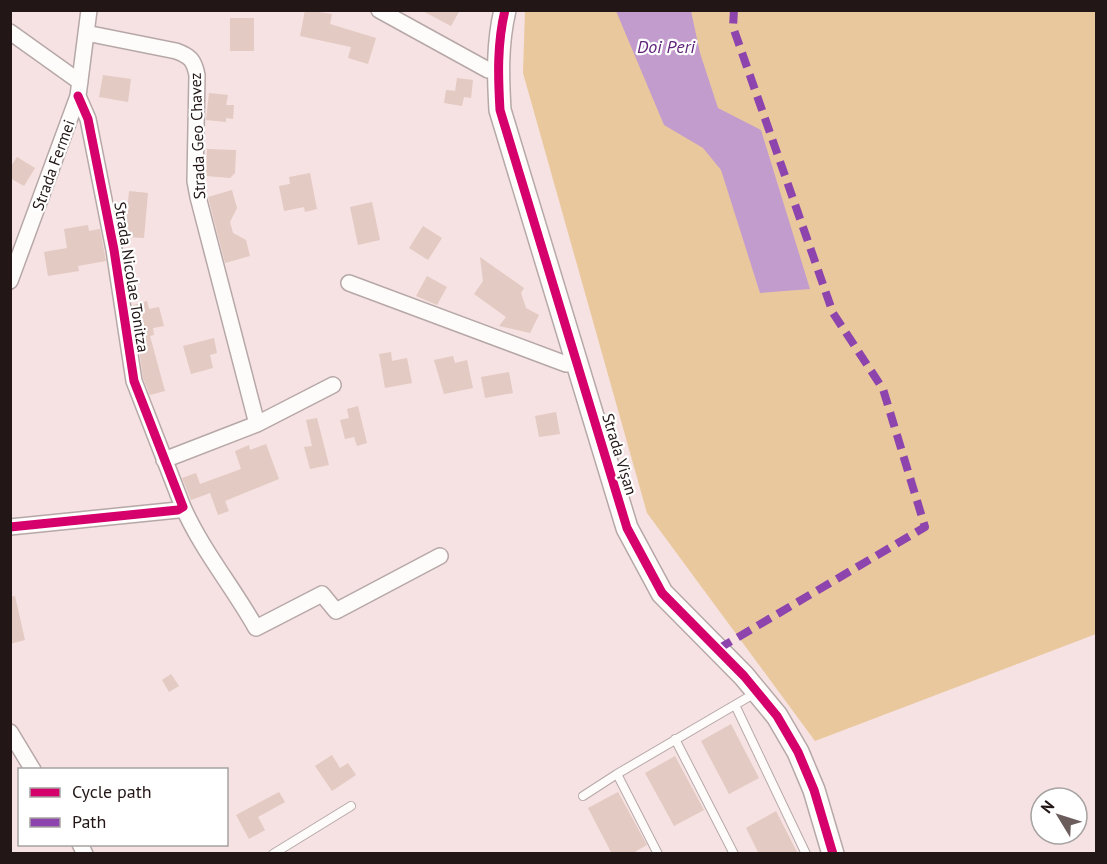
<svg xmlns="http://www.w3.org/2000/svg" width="1107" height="864" viewBox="0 0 1107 864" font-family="'PT Sans',sans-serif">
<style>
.green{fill:#e9c89d}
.water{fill:#c39cce}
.building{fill:#e3cac2}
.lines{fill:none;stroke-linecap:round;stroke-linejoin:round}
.lane-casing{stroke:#b7a8a8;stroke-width:10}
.street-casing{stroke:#b7a8a8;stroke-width:18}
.secondary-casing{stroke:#b7a8a8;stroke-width:24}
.lane{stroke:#fefbfb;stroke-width:8}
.street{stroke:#fefbfb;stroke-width:15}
.secondary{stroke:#fefbfb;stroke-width:21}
.quiet{stroke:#8e44ad;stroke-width:8;stroke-dasharray:15 8;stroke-linecap:butt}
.cycleway-casing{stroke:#fff;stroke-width:13}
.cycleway{stroke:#d6006c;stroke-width:9}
.labels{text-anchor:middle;stroke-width:4.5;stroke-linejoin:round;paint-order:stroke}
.street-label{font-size:16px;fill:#221616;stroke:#fff}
.water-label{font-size:18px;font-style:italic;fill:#60247a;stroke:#fff}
</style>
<rect width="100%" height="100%" fill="#f6e2e2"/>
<!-- green -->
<path class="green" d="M 525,11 L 1096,11 L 1096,634 L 815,741 L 647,513 L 523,73 Z"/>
<!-- water -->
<path class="water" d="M 616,11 L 691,11 L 700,53 L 718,108 L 761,130 L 810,289 L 760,293 L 721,170 L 703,148 L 664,125 Z"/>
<!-- building -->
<path class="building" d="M 305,10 L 332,14 L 330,24 L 376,38 L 368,64 L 348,58 L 351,47 L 300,36 Z
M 421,10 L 460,10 L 451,26 Z
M 230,18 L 254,18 L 254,51 L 230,51 Z
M 103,75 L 131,79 L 128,102 L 99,97 Z
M 457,78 L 473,80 L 471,98 L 464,97 L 462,106 L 444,103 L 446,90 L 455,91 Z
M 209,93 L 228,95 L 226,105 L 234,105 L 233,119 L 226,118 L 226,122 L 206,120 Z
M 207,149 L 236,150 L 235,173 L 230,178 L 206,176 Z
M 17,157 L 35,168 L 24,186 L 10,178 L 10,168 Z
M 310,173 L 317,209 L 305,212 L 304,207 L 284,211 L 279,186 L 290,184 L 289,177 Z
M 232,190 L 237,208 L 230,222 L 233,233 L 246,240 L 250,256 L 225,263 L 208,197 Z
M 129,191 L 148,193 L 144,238 L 125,237 Z
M 372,202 L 380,240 L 358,245 L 350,207 Z
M 88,225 L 89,231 L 100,229 L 106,261 L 78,266 L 79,271 L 48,276 L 44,252 L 67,248 L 64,229 Z
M 423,226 L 442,238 L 428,260 L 409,248 Z
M 480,257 L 524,288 L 521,293 L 526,308 L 539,315 L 530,333 L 499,326 L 506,317 L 474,294 L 483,281 Z
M 427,276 L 447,287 L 437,305 L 416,296 Z
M 147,301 L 149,309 L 159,307 L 164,326 L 153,328 L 154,335 L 150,336 L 165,391 L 150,395 L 143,378 L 133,305 Z
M 214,338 L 217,353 L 210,355 L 213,368 L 191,374 L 183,346 Z
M 391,352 L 392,361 L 407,358 L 412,383 L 385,388 L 379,354 Z
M 453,356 L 455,363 L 467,360 L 473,388 L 444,394 L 434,360 Z
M 509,372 L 513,393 L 485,398 L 481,377 Z
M 358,406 L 367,443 L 357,446 L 354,437 L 345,439 L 340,420 L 349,418 L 347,409 Z
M 556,412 L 560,434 L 539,437 L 535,416 Z
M 317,418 L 329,465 L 310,469 L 304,447 L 312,446 L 306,420 Z
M 266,444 L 279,479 L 225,501 L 229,511 L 218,515 L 210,493 L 191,500 L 182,478 L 196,473 L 200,484 L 241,469 L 235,451 L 249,445 L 250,450 Z
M 15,596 L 25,640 L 10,644 L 10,597 Z
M 171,674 L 179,686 L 169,692 L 162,680 Z
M 731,724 L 759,778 L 729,794 L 701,741 Z
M 332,755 L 340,768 L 348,763 L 356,775 L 332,791 L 315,766 Z
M 675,756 L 704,810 L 674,826 L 645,773 Z
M 279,792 L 285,802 L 258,817 L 265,830 L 249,839 L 236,815 Z
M 618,792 L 647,845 L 631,854 L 612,854 L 588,808 Z
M 776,811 L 798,854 L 759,854 L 746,828 Z"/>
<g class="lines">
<defs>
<path id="lane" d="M 735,705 L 806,854
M 675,739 L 734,854
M 583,796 L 617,774
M 273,854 L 351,806
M 658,854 L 617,774 L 757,692"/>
<path id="street" d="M 379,10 L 488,70 L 498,70
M 10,32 L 80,82
M 86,33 L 176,51 C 190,56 194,60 197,75 L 195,181 L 198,197 L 257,424
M 10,281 L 78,96 L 89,10
M 349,283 L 566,364 L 577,362
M 164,460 L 257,424 L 333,385
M 183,507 C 202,550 233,587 256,628 L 322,594 L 336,611 L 440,556
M 10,527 L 178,510 L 183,507 L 134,381 L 114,250 L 88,119 L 78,96
M 10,732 L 33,770
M 80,844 L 85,854"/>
<path id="secondary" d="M 505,10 C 497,44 498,76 500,110 L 627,528 L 662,593 L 744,676 L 777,716 L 798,752 L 814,790 L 833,854"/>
</defs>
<!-- lane casing -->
<use href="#lane" class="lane-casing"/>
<!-- street casing -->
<use href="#street" class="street-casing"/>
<!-- secondary casing -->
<use href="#secondary" class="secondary-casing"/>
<!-- lane -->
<use href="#lane" class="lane"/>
<!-- street -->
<use href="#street" class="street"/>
<!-- secondary -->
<use href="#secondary" class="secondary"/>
<!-- quiet -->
<path class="quiet" d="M 718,649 L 925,527 L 883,389 L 833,313 L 733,27 L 734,10"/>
<defs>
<path id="cycleway" d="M 505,10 C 497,44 498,76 500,110 L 627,528 L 662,593 L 744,676 L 777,716 L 798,752 L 814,790 L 833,854
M 10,527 L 178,510 L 183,507 L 134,381 L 114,250 L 88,119 L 78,96"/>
</defs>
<!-- cycleway casing -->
<use href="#cycleway" class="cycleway-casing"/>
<!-- cycleway -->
<use href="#cycleway" class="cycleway"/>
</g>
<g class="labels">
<!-- street labels -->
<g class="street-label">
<text transform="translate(197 136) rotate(-92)" y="6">Strada Geo Chavez</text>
<text transform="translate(53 165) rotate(-70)" y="6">Strada Fermei</text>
<text transform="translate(132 277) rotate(81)" y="6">Strada Nicolae Tonitza</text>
<text transform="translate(620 454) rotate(73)" y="6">Strada Vișan</text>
</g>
<!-- water labels -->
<g class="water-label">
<text x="666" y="53">Doi Peri</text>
</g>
</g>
<!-- border -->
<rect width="1107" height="864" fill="none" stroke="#221616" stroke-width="24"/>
<!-- legend -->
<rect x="18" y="768" width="210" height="78" fill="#ffffff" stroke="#a7a2a2" stroke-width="1.5"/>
<rect x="30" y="788" width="30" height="9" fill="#d6006c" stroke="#a7a2a2" stroke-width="1.5"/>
<text x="72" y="798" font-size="18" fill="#221616">Cycle path</text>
<rect x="30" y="818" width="30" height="9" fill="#8e44ad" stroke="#a7a2a2" stroke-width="1.5"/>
<text x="72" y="828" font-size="18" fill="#221616">Path</text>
<!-- north arrow -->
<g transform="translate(1059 816) rotate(308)"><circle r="28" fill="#ffffff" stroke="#a7a2a2" stroke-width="1.5"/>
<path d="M0-4.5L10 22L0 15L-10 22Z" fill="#6c5d5d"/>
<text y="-9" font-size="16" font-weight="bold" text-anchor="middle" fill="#221616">N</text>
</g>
</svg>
